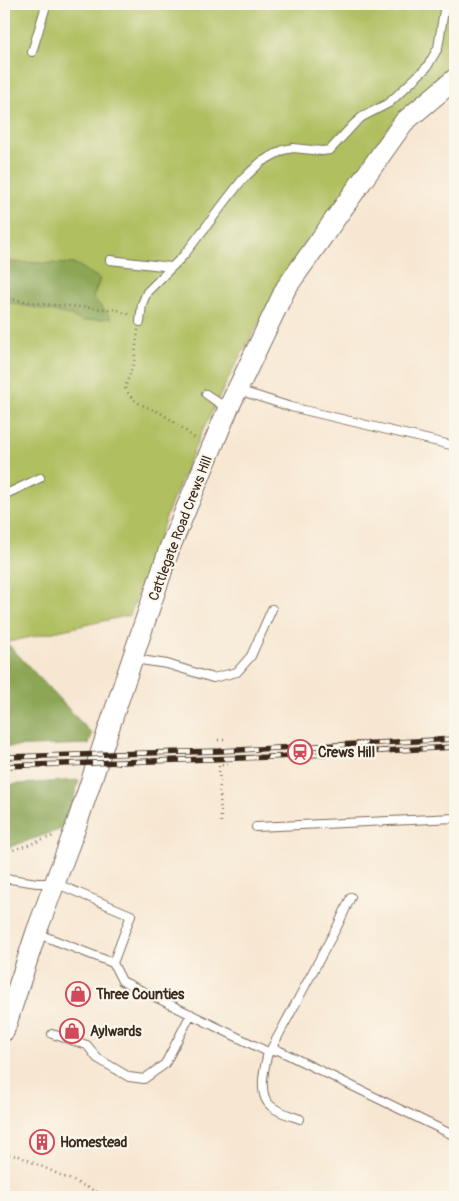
<svg xmlns="http://www.w3.org/2000/svg" width="459" height="1201" viewBox="0 0 459 1201" font-family="Pangolin,sans-serif">
<style>
.green{fill:#b0bf61;stroke:#767440}
.forest{fill:#8ca657;stroke:#64683a}
.lines{fill:none;stroke-linecap:round;stroke-linejoin:round}
.service-casing{stroke:#7d6c5d;stroke-width:10}
.tertiary-casing{stroke:#7d6c5d;stroke-width:22}
.path{stroke:#7d6c5d;stroke-width:2.5;stroke-dasharray:1 4;stroke-linecap:butt}
.service{stroke:#fff;stroke-width:8}
.tertiary{stroke:#fff;stroke-width:20}
.rail-casing{stroke:#3b2a1e;stroke-width:5.5}
.rail{stroke:#fbf7ec;stroke-width:4;stroke-dasharray:11;stroke-linecap:butt}
.labels{text-anchor:middle;stroke-width:4.5;stroke-linejoin:round;paint-order:stroke}
.street-label{font-size:14px;fill:#3b2a1e;stroke:#fbf7ec}
.poi-label{font-size:14px;font-weight:bold;fill:#3b2a1e;stroke:#fbf7ec;text-anchor:start}
</style>
<rect width="100%" height="100%" fill="#fbf7ec"/>
<filter id="ink" filterUnits="userSpaceOnUse"><feTurbulence type="fractalNoise" baseFrequency=".02" numOctaves="2"/><feDisplacementMap in="SourceGraphic" scale="10" xChannelSelector="R" yChannelSelector="G"/><feConvolveMatrix kernelMatrix="1 2 1 2 8 2 1 2 1" color-interpolation-filters="sRGB"/></filter>
<filter id="wash" filterUnits="userSpaceOnUse"><feTurbulence type="fractalNoise" baseFrequency=".0096" numOctaves="4" result="noise"/><feDisplacementMap in="SourceGraphic" scale="20" xChannelSelector="R" yChannelSelector="G"/><feGaussianBlur stdDeviation="1.12" result="paint"/><feColorMatrix in="noise" values="0 0 0 0 0 0 0 0 0 0 0 0 0 0 0 0 0 1.4 0 .05"/><feComposite in="paint" operator="in"/></filter>
<g filter="url(#wash)">
<rect width="100%" height="100%" fill="#f7e7d2"/>
<!-- green -->
<path class="green" d="M 4,4 L 455,4 L 455,62 L 396,118 L 281,286 L 236,363 L 200,436 L 169,509 L 130,615 L 4,643 Z"/>
<!-- forest -->
<path class="forest" d="M 4,262 L 76,264 L 100,279 L 93,298 L 112,318 L 82,321 L 69,315 L 52,311 L 4,302 Z
M 4,643 L 7,643 L 92,734 L 89,744 L 4,747 Z
M 79,780 L 65,828 L 4,849 L 4,785 Z"/>
</g>
<g filter="url(#ink)">
<g class="lines">
<defs>
<path id="service" d="M 32,52 L 45,9 L 45,4
M 110,260 L 171,267
M 140,322 L 142,304 L 147,292 L 184,255 L 242,180 L 261,162 L 283,150 L 293,148 L 322,151 L 330,150 L 354,124 L 362,117 L 389,103 L 427,67 L 438,48 L 445,4
M 238,390 L 291,407 L 455,446
M 206,394 L 226,408
M 4,495 L 40,478
M 134,659 L 167,664 L 213,678 L 237,672 L 251,656 L 272,609
M 256,827 L 455,818
M 4,878 L 37,883 L 55,883 L 131,915 L 113,963
M 36,933 L 113,963 L 122,981 L 268,1052 L 278,1050 L 455,1136
M 52,1034 L 87,1045 L 97,1058 L 129,1077 L 144,1079 L 165,1064 L 191,1014
M 270,1051 L 338,925 L 351,897
M 268,1052 C 265,1066 258,1090 268,1103 C 275,1112 290,1115 300,1119"/>
<path id="tertiary" d="M 4,1031 L 36,933 L 75,829 L 170,547 L 228,409 L 286,288 L 404,122 L 455,79"/>
</defs>
<!-- service casing -->
<use href="#service" class="service-casing"/>
<!-- tertiary casing -->
<use href="#tertiary" class="tertiary-casing"/>
<!-- path -->
<path class="path" d="M 4,298 L 43,304 L 118,310 L 130,315
M 138,330 L 134,362 L 125,388 C 135,406 146,405 162,414 C 175,422 186,431 197,440
M 218,740 L 227,740
M 221,822 L 219,765 L 228,765
M 4,853 L 54,836
M 4,1154 L 19,1156 L 108,1197"/>
<!-- service -->
<use href="#service" class="service"/>
<!-- tertiary -->
<use href="#tertiary" class="tertiary"/>
<defs>
<path id="rail" d="M 4,757 L 220,751 L 455,739
M 4,766 L 272,757 L 455,747"/>
</defs>
<!-- rail casing -->
<use href="#rail" class="rail-casing"/>
<!-- rail -->
<use href="#rail" class="rail"/>
</g>
</g>
<!-- icons -->
<defs>
<symbol id="station-ring" viewBox="-11 -11 22 22"><circle r="9.5" fill="#fbf7ec" stroke="#d1495b" stroke-width="1.5"/><path d="M-3-6H3Q5-6 5-4V2Q5 4 3 4L4.5 6H3L1.5 4h-3L-3 6H-4.5L-3 4Q-5 4-5 2V-4Q-5-6-3-6ZM-3.5-4v3h7v-3ZM-3.5 1v1.5H-2V1ZM2 1v1.5H3.5V1Z" fill="#d1495b"/></symbol>
<symbol id="shop-ring" viewBox="-11 -11 22 22"><circle r="9.5" fill="#fbf7ec" stroke="#d1495b" stroke-width="1.5"/><path d="M-5-2.5h2.3a2.7 3.5 0 0 1 5.4 0H5L5.5 6h-11ZM-1.5-2.5h3a1.5 2.3 0 0 0-3 0Z" fill="#d1495b"/></symbol>
<symbol id="building-ring" viewBox="-11 -11 22 22"><circle r="9.5" fill="#fbf7ec" stroke="#d1495b" stroke-width="1.5"/><path d="M-4-6H4V6H1V3H-1V6H-4ZM-2.5-4.3h1.7v1.8h-1.7ZM.8-4.3h1.7v1.8H.8ZM-2.5-1h1.7V.8h-1.7ZM.8-1h1.7V.8H.8Z" fill="#d1495b"/></symbol>
</defs>
<g fill-rule="evenodd">
<use href="#station-ring" x="286" y="738" width="28" height="28"/>
<use href="#shop-ring" x="64" y="980" width="28" height="28"/>
<use href="#shop-ring" x="58" y="1017" width="28" height="28"/>
<use href="#building-ring" x="28" y="1128" width="28" height="28"/>
</g>
<g class="labels">
<!-- street labels -->
<g class="street-label">
<text transform="translate(180 528) rotate(-69)" y="5">Cattlegate Road Crews Hill</text>
</g>
<!-- poi labels -->
<g class="poi-label">
<text x="318" y="757">Crews Hill</text>
<text x="96" y="999">Three Counties</text>
<text x="90" y="1036">Aylwards</text>
<text x="60" y="1147">Homestead</text>
</g>
</g>
<!-- margin -->
<rect width="459" height="1201" fill="none" stroke="#fbf7ec" stroke-width="20"/>
</svg>
